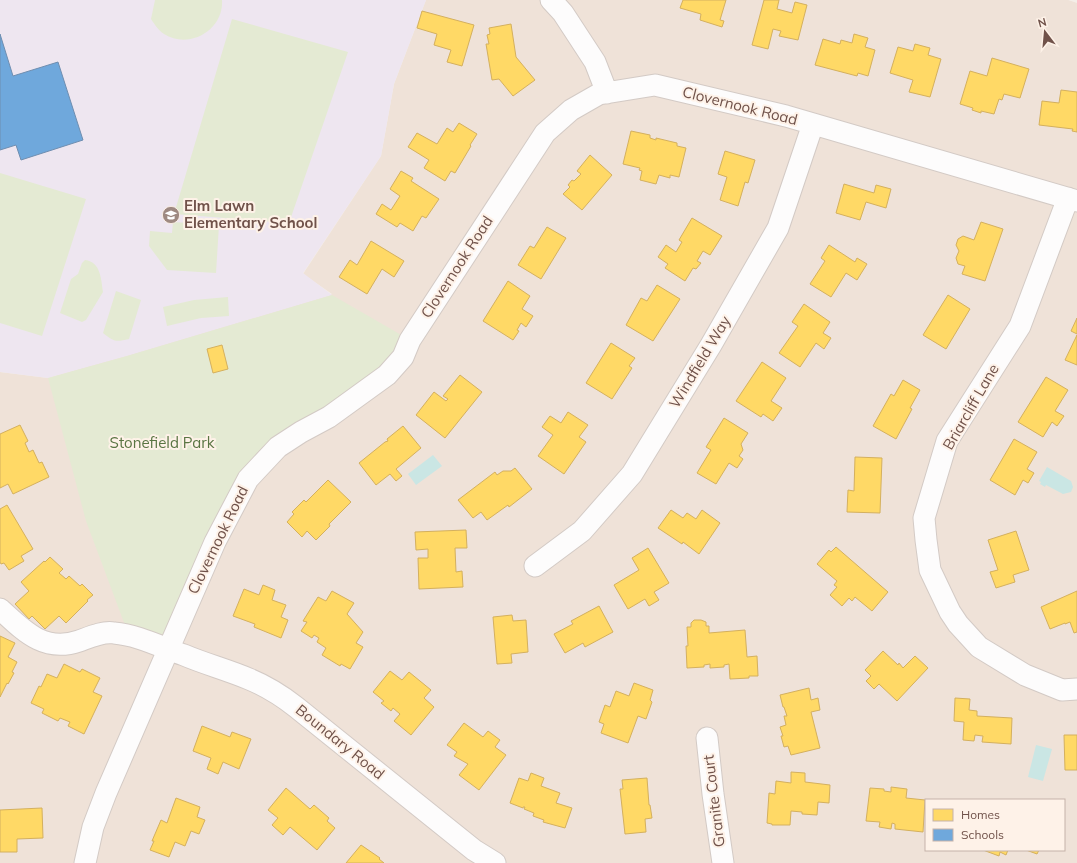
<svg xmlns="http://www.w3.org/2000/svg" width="1077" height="863" viewBox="0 0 1077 863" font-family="Mulish,sans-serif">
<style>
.residential{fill:#efe2d8;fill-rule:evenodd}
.education{fill:#eee6f0}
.green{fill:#e4ead3}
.water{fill:#cae6e4}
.homes{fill:#ffd966;stroke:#d4b05e}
.schools{fill:#6fa8dc;stroke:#6f8eb0}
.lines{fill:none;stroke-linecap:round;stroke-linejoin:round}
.street-casing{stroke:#d3cac5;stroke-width:23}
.street{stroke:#fdfcfc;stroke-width:21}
.labels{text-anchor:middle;stroke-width:4;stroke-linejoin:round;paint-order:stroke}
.street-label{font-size:15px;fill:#70524a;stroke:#fef2e8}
.poi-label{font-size:15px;font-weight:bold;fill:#70524a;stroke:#fef2e8;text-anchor:start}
.park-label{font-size:15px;fill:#5a7543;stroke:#fef2e8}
</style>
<rect width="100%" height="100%" fill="#f4eee8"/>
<!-- residential -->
<path class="residential" d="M 426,0 L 1068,0 L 1077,3 L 1077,863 L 0,863 L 0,372 L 48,378 L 332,294 L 303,274 L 381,156 L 394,84 ZM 926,800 L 1064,800 L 1064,850 L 926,850 Z"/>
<!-- education -->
<path class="education" d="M 0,0 L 426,0 L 394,84 L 381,156 L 303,273 L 332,295 L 127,356 L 48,378 L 0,372 Z"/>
<!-- green -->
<path class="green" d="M 155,0 L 222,0 C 224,30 189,50 164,34 C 158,30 155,25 151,19 Z
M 232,19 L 348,52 L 289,223 L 174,214 Z
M 0,173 L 86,199 L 42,336 L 0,323 Z
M 173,222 L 219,225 L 216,273 L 167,270 L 149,246 L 150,231 L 172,233 Z
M 85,260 C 101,262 101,279 103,292 L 86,320 L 82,322 L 60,313 L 71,279 L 78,274 L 82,263 Z
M 116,291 L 141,300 L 129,339 C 116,342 114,342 103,333 Z
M 332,295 L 410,340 L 403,357 L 248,479 L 168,650 L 129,636 L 86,521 L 48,378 L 127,356 Z
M 228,297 L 229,316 L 201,318 L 167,326 L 163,307 L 194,300 Z"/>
<!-- water -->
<path class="water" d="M 433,455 L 442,466 L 416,485 L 408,474 Z
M 1047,467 L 1071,481 L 1073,487 L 1071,492 L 1063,494 L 1046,485 L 1045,487 L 1040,484 L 1041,482 L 1039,481 Z
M 1036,745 L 1052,749 L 1043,781 L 1028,777 Z"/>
<!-- homes -->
<path class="homes" d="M 683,0 L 726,0 L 720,20 L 724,21 L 722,27 L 700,20 L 701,14 L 680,8 Z
M 764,0 L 779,0 L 777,9 L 792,13 L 795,2 L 807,5 L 798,40 L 779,36 L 781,31 L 773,29 L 768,49 L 752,45 Z
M 422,11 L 474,25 L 462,66 L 447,62 L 451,50 L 434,45 L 437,34 L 417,28 Z
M 511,24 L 516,57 L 535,80 L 513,96 L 499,79 L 492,80 L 486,44 L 489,44 L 487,35 L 490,34 L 489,28 Z
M 854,34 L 868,38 L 865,47 L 875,50 L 868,76 L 858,73 L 857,76 L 815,65 L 823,39 L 840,44 L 841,40 L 852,43 Z
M 915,44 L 930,48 L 928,55 L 941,59 L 930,97 L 909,92 L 913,80 L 890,73 L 898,47 L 913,51 Z
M 992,58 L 1029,69 L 1020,98 L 1004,94 L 1002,100 L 999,99 L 994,114 L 981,111 L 981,113 L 972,110 L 973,108 L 960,104 L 970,71 L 987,76 Z
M 1061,90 L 1077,92 L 1077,132 L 1072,131 L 1073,129 L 1039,125 L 1042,101 L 1059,103 Z
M 459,123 L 477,134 L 470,145 L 471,146 L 455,173 L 451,171 L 445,181 L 424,168 L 429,160 L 408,147 L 417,133 L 437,144 L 447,128 L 453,132 Z
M 631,131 L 650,135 L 650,138 L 656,140 L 656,138 L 677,143 L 677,146 L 686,148 L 679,177 L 670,175 L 670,178 L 659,175 L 656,184 L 640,180 L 642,171 L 639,170 L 640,168 L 623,164 Z
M 725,151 L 755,160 L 748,183 L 745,182 L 738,206 L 720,200 L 727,177 L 718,174 Z
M 590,155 L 612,175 L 582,210 L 563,194 L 570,187 L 568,185 L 572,180 L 574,181 L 581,174 L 577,171 Z
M 401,171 L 413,178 L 411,181 L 439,199 L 426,218 L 422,216 L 413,231 L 400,223 L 397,227 L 376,214 L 382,204 L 391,210 L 400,196 L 390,189 Z
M 844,184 L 874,193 L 876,185 L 891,189 L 886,208 L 866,202 L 860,220 L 836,213 Z
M 692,218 L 722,236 L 710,255 L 703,251 L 697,261 L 701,263 L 696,269 L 693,268 L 685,281 L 665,268 L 668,264 L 658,257 L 666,245 L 676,252 L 682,242 L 679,240 Z
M 981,222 L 1003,229 L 985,281 L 962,274 L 965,266 L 958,264 L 956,258 L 959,251 L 956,245 L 958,239 L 963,236 L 974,240 Z
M 547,227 L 566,238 L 541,279 L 518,265 L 530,246 L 534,248 Z
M 371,241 L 404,261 L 394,277 L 382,269 L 367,294 L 339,277 L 350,260 L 357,265 Z
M 829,245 L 855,262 L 857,258 L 867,264 L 857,280 L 846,273 L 831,297 L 810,284 L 825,261 L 821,258 Z
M 508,281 L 530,296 L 522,309 L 533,316 L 526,327 L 521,323 L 517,330 L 519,331 L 513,340 L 483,321 Z
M 657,285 L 680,299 L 653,341 L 626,325 L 641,298 L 647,301 Z
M 948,295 L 970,309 L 946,349 L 923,335 Z
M 804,304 L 830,322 L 823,333 L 831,338 L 824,349 L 816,343 L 800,367 L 779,353 L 798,326 L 792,322 Z
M 1077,318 L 1077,334 L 1071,331 Z
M 1077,335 L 1077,365 L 1065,360 Z
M 611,343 L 635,358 L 629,366 L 632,368 L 612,399 L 586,383 Z
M 222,345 L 228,369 L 213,373 L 207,349 Z
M 762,362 L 786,378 L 771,401 L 782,408 L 773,421 L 763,414 L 761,417 L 736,401 Z
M 460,375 L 482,392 L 445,438 L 416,415 L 434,392 L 446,401 L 448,399 L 443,396 Z
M 1046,377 L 1068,390 L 1055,411 L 1064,416 L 1057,426 L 1052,422 L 1043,437 L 1018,422 Z
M 903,380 L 920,390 L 910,408 L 912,409 L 896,439 L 873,426 L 891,394 L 894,396 Z
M 568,412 L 588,425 L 579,437 L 586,442 L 564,474 L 538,456 L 553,435 L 542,427 L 550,416 L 561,423 Z
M 724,418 L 748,433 L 741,444 L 743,450 L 739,456 L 743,459 L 737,468 L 729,463 L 716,484 L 697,473 L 711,450 L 706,447 Z
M 20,425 L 28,441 L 25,443 L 29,452 L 33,450 L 39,463 L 42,462 L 49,477 L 13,494 L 8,484 L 0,488 L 0,434 Z
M 403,426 L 421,448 L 396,469 L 402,476 L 396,481 L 390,474 L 376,485 L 359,463 L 385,442 L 388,441 L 387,439 Z
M 1014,439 L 1037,452 L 1027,469 L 1034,473 L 1028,483 L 1023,480 L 1015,495 L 990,480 Z
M 855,457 L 882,458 L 880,513 L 847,512 L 848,490 L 854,491 Z
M 515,468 L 532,489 L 509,507 L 508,505 L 487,520 L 481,512 L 473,518 L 458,500 L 495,472 L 497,475 L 503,471 L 511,471 Z
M 328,480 L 351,502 L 329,524 L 330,526 L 316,540 L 307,531 L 302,537 L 287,522 L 294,514 L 292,512 L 304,500 L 306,502 Z
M 7,505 L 33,549 L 21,556 L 24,561 L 9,570 L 4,563 L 1,564 L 0,562 L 0,509 Z
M 671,510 L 683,518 L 687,513 L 696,519 L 702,510 L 720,523 L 699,554 L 683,542 L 682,544 L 658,528 Z
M 466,530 L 467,548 L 455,548 L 456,572 L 462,571 L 463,587 L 419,589 L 418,558 L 428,558 L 428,549 L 416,550 L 415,532 Z
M 1016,531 L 1029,570 L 1013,575 L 1015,582 L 996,588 L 990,572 L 998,570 L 988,540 Z
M 836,547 L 888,592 L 872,611 L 855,597 L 852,601 L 849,598 L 842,606 L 830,595 L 837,587 L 834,585 L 837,581 L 817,564 L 829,550 L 831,552 Z
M 648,548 L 669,583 L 654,592 L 659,600 L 649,606 L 645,599 L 628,609 L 614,585 L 639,570 L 632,558 Z
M 50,557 L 63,569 L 59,573 L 66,579 L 69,576 L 80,586 L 82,584 L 93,595 L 87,600 L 88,601 L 66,623 L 59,616 L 45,629 L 32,616 L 29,619 L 15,604 L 29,591 L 21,582 L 44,561 L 45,562 Z
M 263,585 L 275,590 L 272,600 L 286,605 L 281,617 L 288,620 L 281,638 L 254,627 L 255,624 L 233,616 L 244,589 L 259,595 Z
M 332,591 L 354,603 L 347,614 L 363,632 L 356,643 L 363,647 L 350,669 L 341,664 L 340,666 L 322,655 L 326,648 L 317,642 L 319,638 L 314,635 L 312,638 L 301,631 L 307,622 L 303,621 L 318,597 L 326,601 Z
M 1077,591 L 1077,632 L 1074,633 L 1070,622 L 1065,624 L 1065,623 L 1050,629 L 1041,607 Z
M 599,606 L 613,632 L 585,647 L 583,643 L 565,653 L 554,634 L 573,624 L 571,621 Z
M 512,615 L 513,621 L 526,620 L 528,652 L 511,654 L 512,663 L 497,664 L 493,617 Z
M 694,620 L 701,620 L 706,622 L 706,626 L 709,626 L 709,633 L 745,630 L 747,657 L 757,656 L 758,676 L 749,676 L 749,678 L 730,679 L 729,664 L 724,665 L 724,667 L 710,668 L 710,664 L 704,665 L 704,667 L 687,668 L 686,646 L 688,646 L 687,627 L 691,627 L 691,623 Z
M 0,636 L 15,643 L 8,657 L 17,662 L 12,672 L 14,673 L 8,684 L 7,683 L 0,697 Z
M 883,651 L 898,665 L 899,663 L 903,668 L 915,656 L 928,668 L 897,701 L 879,684 L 874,689 L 866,681 L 871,676 L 865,670 Z
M 64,664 L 80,672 L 82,669 L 100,678 L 93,692 L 102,696 L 84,734 L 68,726 L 70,722 L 60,718 L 58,721 L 42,713 L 44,709 L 31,703 L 39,686 L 41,687 L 47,674 L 57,678 Z
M 390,671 L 402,680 L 409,672 L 431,690 L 424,698 L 434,707 L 411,735 L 394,721 L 400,714 L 393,708 L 391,711 L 381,703 L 384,701 L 373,692 Z
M 634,683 L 653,690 L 650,700 L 652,702 L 646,719 L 638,716 L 628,743 L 601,733 L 604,724 L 599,722 L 605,705 L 610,707 L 616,691 L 629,696 Z
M 809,688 L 811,700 L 818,698 L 820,710 L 811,712 L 820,748 L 791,755 L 788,746 L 784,747 L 781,736 L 783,736 L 780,727 L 786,725 L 784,716 L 787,716 L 784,707 L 783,707 L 780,695 Z
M 955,698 L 970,699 L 969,710 L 977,711 L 977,716 L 1012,718 L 1011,744 L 982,742 L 983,736 L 975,735 L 974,741 L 963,740 L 964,722 L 954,721 Z
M 464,723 L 483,737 L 488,731 L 500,740 L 495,747 L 506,755 L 479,790 L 459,775 L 468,764 L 454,756 L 457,752 L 447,745 Z
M 202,726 L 230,737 L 232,732 L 251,739 L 239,769 L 223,762 L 218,774 L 207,769 L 211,758 L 193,751 Z
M 1064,735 L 1077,735 L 1077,770 L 1065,770 Z
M 791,772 L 805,773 L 805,782 L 830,785 L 829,803 L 818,802 L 817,815 L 802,814 L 802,812 L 791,811 L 790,825 L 772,825 L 772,824 L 767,823 L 769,793 L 775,794 L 776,781 L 791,783 Z
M 531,773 L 544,778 L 541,786 L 560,793 L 556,803 L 572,808 L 565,828 L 543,822 L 544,820 L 533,816 L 534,813 L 524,809 L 525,807 L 523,807 L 523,808 L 510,803 L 519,778 L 528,781 Z
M 647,778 L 649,805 L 650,805 L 652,818 L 645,819 L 646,832 L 625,834 L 620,789 L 623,789 L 622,780 Z
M 891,787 L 907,789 L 906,798 L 925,800 L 923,832 L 895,829 L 895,824 L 892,823 L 891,829 L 879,827 L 880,822 L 866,821 L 870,788 L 884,789 L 884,791 L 891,792 Z
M 286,788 L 310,809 L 314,805 L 329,818 L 327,821 L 335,828 L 317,850 L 290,827 L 283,835 L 272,825 L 278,818 L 268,810 Z
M 176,798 L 200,807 L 197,817 L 205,820 L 199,834 L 191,831 L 185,846 L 175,842 L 169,857 L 150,850 L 154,841 L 152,841 L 161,820 L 167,823 Z
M 42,808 L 43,838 L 17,839 L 17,852 L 0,852 L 0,810 Z
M 361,845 L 380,858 L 379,859 L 384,863 L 346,863 Z
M 983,850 L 1008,850 L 1006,855 L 1000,852 L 999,856 Z
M 1026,850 L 1039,850 L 1037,854 Z"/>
<!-- schools -->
<path class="schools" d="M 0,34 L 13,76 L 58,62 L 83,140 L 21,160 L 16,145 L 0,150 Z"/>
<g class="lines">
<defs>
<path id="street" d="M 551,0 L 563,13 L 595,62 L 607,93
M 1068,198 L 1020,326 L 947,441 L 924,518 L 926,540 L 930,570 L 950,612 L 958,624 L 979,647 L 1025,675 L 1062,690 L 1077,689
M 535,566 L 582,531 L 632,474 L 711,345 L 778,228 L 813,124
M 0,609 C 24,631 44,653 79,641 C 90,637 103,631 114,633 C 138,635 161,647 184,655 C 205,664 228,670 249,679 C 266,686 282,696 296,707 L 474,850 L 495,863
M 707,738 L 713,794 L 723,863
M 85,863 L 93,827 L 106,793 L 215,542 L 248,479 L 278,447 L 301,432 L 329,417 L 387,375 L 403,357 L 410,340 L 545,133 L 571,110 L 599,94 L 655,85 L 786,116 L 1077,201"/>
</defs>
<!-- street casing -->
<use href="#street" class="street-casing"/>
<!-- street -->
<use href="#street" class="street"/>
</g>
<!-- icons -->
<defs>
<symbol id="school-disc" viewBox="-11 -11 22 22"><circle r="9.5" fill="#9e8981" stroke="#fef2e8"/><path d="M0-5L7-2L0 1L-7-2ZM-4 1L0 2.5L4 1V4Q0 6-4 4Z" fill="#fff"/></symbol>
</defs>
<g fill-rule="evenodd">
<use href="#school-disc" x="161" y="205" width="20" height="20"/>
</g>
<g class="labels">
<!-- street labels -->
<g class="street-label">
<text transform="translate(740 106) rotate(14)" y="5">Clovernook Road</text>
<text transform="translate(457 267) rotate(-57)" y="5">Clovernook Road</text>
<text transform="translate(700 362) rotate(-59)" y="5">Windfield Way</text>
<text transform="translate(971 407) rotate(-60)" y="5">Briarcliff Lane</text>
<text transform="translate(218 540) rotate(-64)" y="5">Clovernook Road</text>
<text transform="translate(340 742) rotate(39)" y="5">Boundary Road</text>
<text transform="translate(714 801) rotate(-97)" y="5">Granite Court</text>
</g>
<!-- poi labels -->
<g class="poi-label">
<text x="184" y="211">Elm Lawn<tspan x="184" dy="17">Elementary School</tspan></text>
</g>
<!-- park labels -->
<g class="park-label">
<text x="162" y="448">Stonefield Park</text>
</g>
</g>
<!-- legend -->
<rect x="925" y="799" width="140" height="52" fill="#fef2e8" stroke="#c5b2a9"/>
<rect x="933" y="809" width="20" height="12" fill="#ffd966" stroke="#c5b2a9"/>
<text x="961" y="819" font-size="12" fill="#70524a">Homes</text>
<rect x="933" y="829" width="20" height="12" fill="#6fa8dc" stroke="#c5b2a9"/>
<text x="961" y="839" font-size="12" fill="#70524a">Schools</text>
<!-- north arrow -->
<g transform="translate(1045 32) rotate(344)" stroke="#fef2e8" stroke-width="3" paint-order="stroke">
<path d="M0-3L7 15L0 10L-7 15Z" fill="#70524a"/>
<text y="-6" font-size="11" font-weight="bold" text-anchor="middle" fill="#70524a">N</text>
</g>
</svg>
